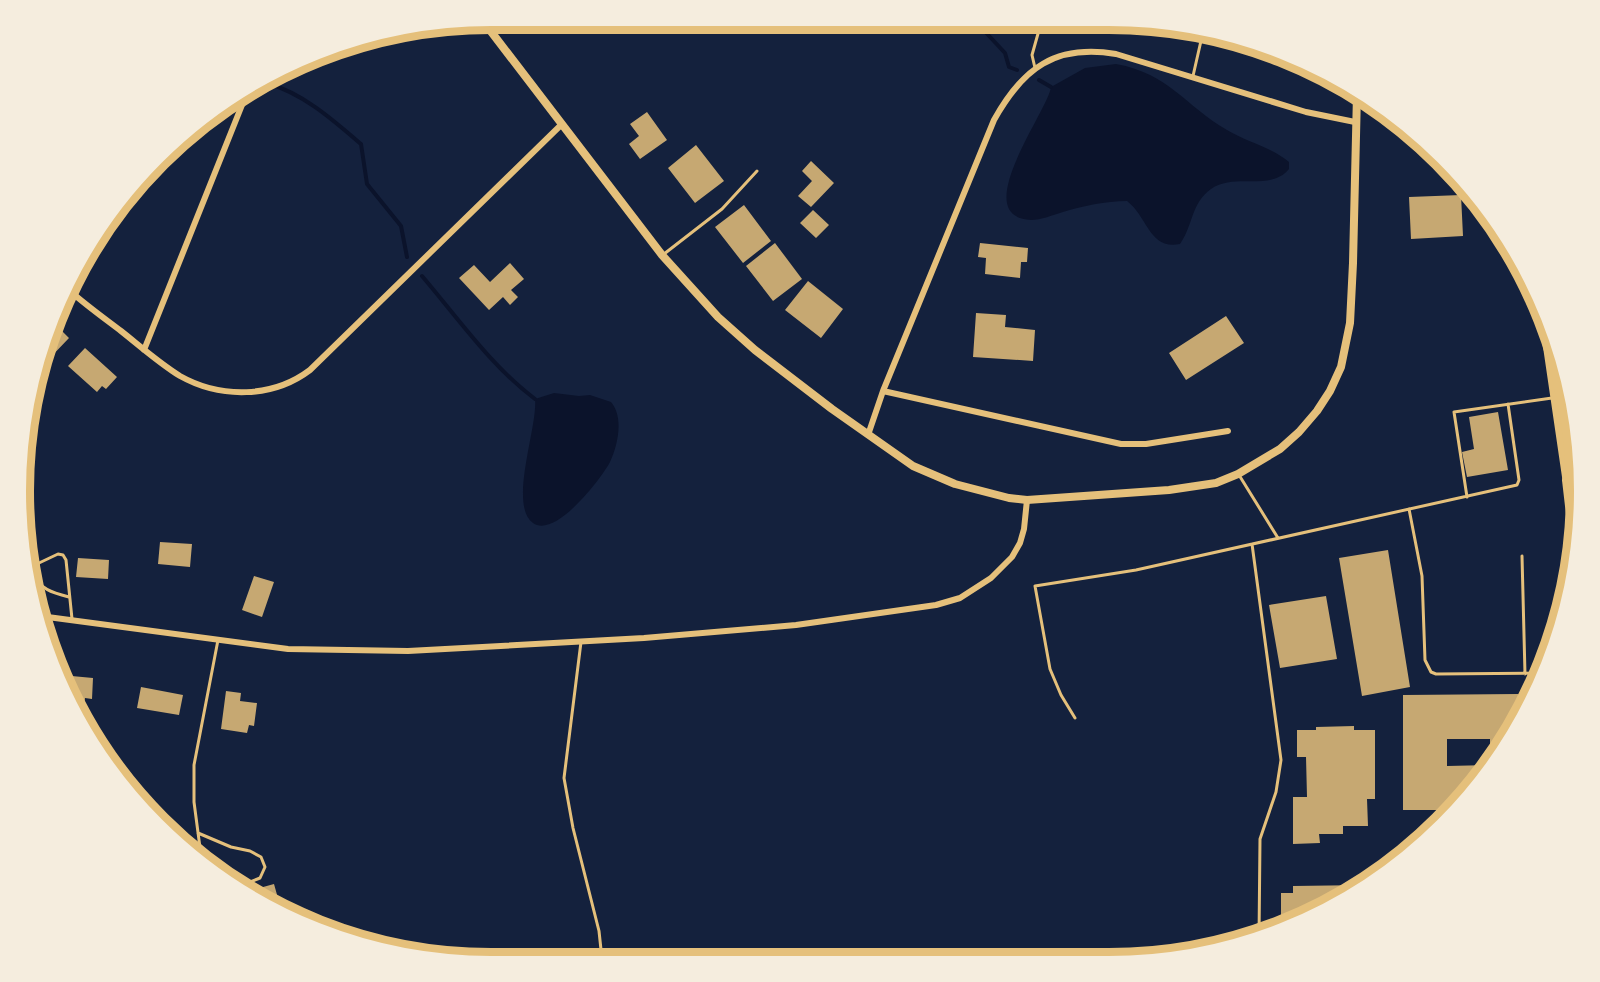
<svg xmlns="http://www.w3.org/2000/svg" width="1600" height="982" viewBox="0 0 1600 982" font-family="'Roboto Condensed',sans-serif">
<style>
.water{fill:#0b132b}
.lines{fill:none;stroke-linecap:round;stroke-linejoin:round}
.stream{stroke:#0b132b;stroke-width:4}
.building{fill:#c6a872;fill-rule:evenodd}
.service{stroke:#e5c07b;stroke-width:3}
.minor{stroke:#e5c07b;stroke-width:6}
.tertiary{stroke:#e5c07b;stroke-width:8}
.secondary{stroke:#e5c07b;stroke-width:9}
.primary{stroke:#e5c07b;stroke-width:10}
.rim{fill:none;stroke:#e5c07b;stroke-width:8}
</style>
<rect width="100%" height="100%" fill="#14213d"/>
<!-- water -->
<path class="water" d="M 1116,64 C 1170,74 1184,105 1227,130 C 1247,142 1271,147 1289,162 L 1289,169 C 1270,192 1235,172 1211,189 C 1191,203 1193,226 1180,244 C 1149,250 1148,217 1127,201 C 1105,201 1083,206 1063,212 C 1053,215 1041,220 1031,220 C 967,217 1048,111 1051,87 L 1085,68 Z
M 554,393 L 579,396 L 590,395 L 611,402 C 624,417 618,445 610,462 C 601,479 555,539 533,523 C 508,505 538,427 535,399 Z"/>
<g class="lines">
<!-- stream -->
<path class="stream" d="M 976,22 L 1005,53 L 1009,67 L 1017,70
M 1039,80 L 1051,87
M 267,83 C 304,94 332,119 361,144 L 367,184 L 401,226 L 407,257
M 422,276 C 457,317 491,366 535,399"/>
</g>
<!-- building -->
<path class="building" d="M 647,112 L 667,140 L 640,159 L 629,144 L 639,136 L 630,124 Z
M 696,145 L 724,181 L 695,203 L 668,168 Z
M 811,161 L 834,183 L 811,207 L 798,196 L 812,181 L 802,171 Z
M 1461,195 L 1463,236 L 1411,239 L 1409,197 Z
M 744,205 L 771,241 L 743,263 L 715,227 Z
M 813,210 L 829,225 L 816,238 L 800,223 Z
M 775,243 L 802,279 L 773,301 L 746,266 Z
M 980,243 L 1028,248 L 1027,262 L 1021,262 L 1020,278 L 985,274 L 986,258 L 978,257 Z
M 510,263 L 524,279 L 511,290 L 518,297 L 510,305 L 503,297 L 489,310 L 459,278 L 474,265 L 490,282 Z
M 808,281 L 843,309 L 821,338 L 785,310 Z
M 976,313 L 1006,315 L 1005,327 L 1035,330 L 1033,361 L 973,357 Z
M 1226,316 L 1244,343 L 1186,380 L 1169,353 Z
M 54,323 L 69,338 L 47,361 L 42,356 L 44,340 Z
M 85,348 L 117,377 L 106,389 L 102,386 L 97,392 L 68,366 Z
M 1498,412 L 1508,470 L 1467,477 L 1462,452 L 1474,449 L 1469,417 Z
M 160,542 L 192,544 L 190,567 L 158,564 Z
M 1388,550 L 1410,687 L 1362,696 L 1339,558 Z
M 78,558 L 109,560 L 108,579 L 76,577 Z
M 254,576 L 274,582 L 262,617 L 242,610 Z
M 1326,596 L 1337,659 L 1280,668 L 1269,605 Z
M 61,675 L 93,678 L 92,699 L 85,698 L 84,707 L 76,706 Z
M 141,687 L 183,695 L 179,715 L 137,708 Z
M 226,691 L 241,693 L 240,701 L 257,703 L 254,726 L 249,725 L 247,733 L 221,729 Z
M 1518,694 L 1519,721 L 1483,778 L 1453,810 L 1403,810 L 1403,695 ZM 1447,739 L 1490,739 L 1490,765 L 1447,766 Z
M 1354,726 L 1354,730 L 1375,730 L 1375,799 L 1367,799 L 1368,826 L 1343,826 L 1343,834 L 1319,834 L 1320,843 L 1293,844 L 1293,797 L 1307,797 L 1306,757 L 1297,757 L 1297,730 L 1316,730 L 1316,727 Z
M 274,884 L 281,909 L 248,891 Z
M 1365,885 L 1344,899 L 1281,928 L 1281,893 L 1293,893 L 1293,886 Z"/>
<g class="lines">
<!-- service -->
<path class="service" d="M 1203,36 L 1231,40
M 1035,68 L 1032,55 L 1041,23
M 1193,76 L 1203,32
M 664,254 L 722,209 L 757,171
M 1554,378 L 1564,376
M 1239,475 L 1278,538
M 1467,497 L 1454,412 L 1552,398
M 1409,509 L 1422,576 L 1425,660 L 1431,672 L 1436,674 L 1542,673
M 1252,544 L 1281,760 L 1276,792 L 1260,839 L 1259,938
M 1522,556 L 1525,674
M 69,597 C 53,593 38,589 34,572 L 39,563 L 58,554 L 63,555 L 66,560 L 72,619
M 581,642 L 564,778 L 573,828 L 599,931 L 602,959
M 1075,718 L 1061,695 L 1050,669 L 1035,586 L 1136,570 L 1517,485 L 1519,480 L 1508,404
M 198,833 L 231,847 L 250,851 L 261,857 L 265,867 L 260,878 L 240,886
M 202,863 L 194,802 L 194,765 L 218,640"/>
<!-- minor -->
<path class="minor" d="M 70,291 C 87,306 104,318 121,331 C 140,346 159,363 180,376 C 221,399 273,398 310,370 L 562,124
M 144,350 L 246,95
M 883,391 L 1121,444 L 1146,444 L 1228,431
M 868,435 L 883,391 L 994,120 C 1023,68 1055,44 1116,54 L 1306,112 L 1355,122
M 40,616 L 288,649 L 408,651 L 644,638 L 796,625 L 936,605 L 960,598 L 991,578 L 1012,557 L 1020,543 L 1024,529 L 1027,500"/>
<!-- tertiary -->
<path class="tertiary" d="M 483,21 L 662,255 L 718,317 L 755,350 L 832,409 L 913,466 L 955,484 L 1009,498 L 1027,500 L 1169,490 L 1216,483 L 1238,474 L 1280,449 L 1299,432 L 1317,411 L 1330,391 L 1341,367 L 1350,323 L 1353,263 L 1357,94"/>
<!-- secondary -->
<path class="secondary" d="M 1542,309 L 1567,480"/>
<!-- primary -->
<path class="primary" d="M 1575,549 L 1567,480 L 1578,478"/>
</g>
<!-- crop -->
<path d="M0 0H1600V982H0ZM491 30H1109A461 461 0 0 1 1570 491V491A461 461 0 0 1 1109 952H491A461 461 0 0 1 30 491V491A461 461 0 0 1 491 30Z" fill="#f5edde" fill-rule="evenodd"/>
<path class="rim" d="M491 30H1109A461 461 0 0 1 1570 491V491A461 461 0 0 1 1109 952H491A461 461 0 0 1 30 491V491A461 461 0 0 1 491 30Z"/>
</svg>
